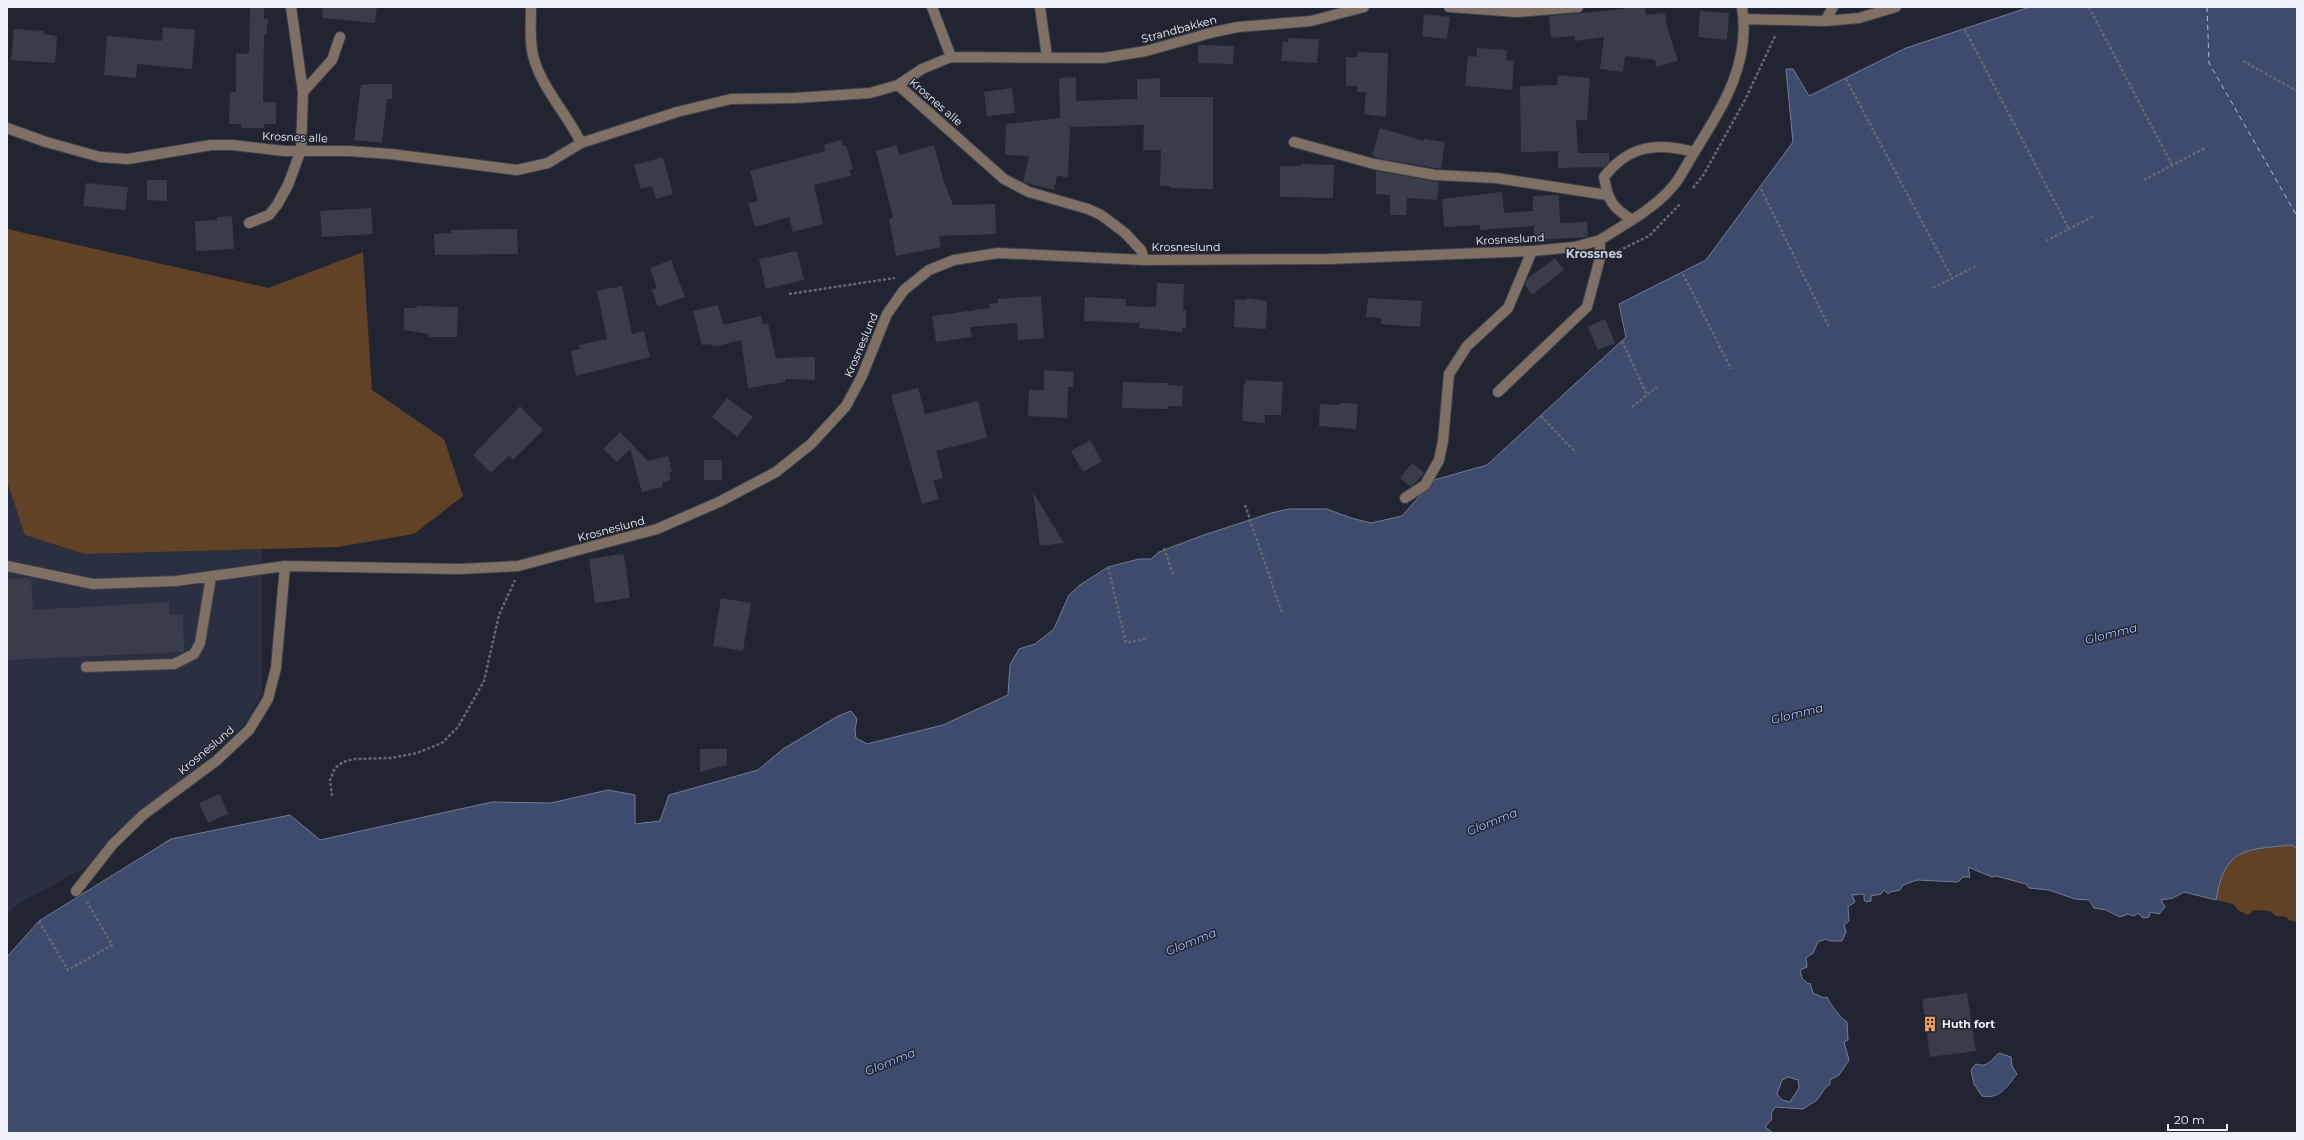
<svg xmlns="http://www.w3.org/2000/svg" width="2304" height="1140" viewBox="0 0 2304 1140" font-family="Montserrat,sans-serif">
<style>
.built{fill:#2a3041}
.green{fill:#614225}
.water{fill:#3f4b6d;stroke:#747d97;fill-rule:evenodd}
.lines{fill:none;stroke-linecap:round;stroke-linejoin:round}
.ferry{stroke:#a7bdfa;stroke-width:1;stroke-dasharray:5 4;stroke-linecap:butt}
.building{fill:#393d4a}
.minor-casing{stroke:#3e424d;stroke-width:12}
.path{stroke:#646872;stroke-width:2.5;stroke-dasharray:3 2;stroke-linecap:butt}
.minor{stroke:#7f7063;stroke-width:10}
.labels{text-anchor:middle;stroke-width:3;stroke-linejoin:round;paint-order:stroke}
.street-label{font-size:11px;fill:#eef1f9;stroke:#212531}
.poi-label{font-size:11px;font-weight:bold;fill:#eef1f9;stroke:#212531;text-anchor:start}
.neighbourhood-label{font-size:12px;font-weight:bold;fill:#c5cbda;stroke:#212531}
.water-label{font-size:12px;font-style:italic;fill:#a7bdfa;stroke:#212531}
</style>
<rect width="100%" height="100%" fill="#212531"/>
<!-- built -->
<path class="built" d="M 7,481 L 25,534 L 85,554 L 262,549 L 262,694 L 241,728 L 199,765 L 116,831 L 86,867 L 20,903 L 7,913 Z"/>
<!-- green -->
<path class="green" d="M 7,229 L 268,288 L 363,252 L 372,390 L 444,439 L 463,496 L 414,534 L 338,547 L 85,554 L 25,535 L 7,481 Z
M 2291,845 L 2297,848 L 2297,922 L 2288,920 L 2287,917 L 2276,916 L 2270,911 L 2254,910 L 2248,915 L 2238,910 L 2233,904 L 2216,900 C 2225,846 2245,850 2291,845 Z"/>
<!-- water -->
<path class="water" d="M 2030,7 L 2297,7 L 2297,848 L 2291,845 C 2245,850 2225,847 2216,900 L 2184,892 L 2173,898 L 2161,900 L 2165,907 L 2159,914 L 2150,912 L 2149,917 L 2143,918 L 2138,913 L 2134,916 L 2128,914 L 2120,917 L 2106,910 L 2094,908 L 2089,900 L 2075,899 L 2049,890 L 2029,888 L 2026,884 L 1996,876 L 1992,877 L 1968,867 L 1970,877 L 1963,877 L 1958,882 L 1917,880 L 1903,885 L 1900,890 L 1890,892 L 1888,894 L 1884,890 L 1881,894 L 1871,896 L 1871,901 L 1866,902 L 1864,900 L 1864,894 L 1852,895 L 1855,902 L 1848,907 L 1849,921 L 1844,925 L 1846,932 L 1842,941 L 1830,941 L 1826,939 L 1818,942 L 1813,953 L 1806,958 L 1807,967 L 1800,970 L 1802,978 L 1808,984 L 1810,983 L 1813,993 L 1824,998 L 1827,997 C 1831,1005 1840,1018 1847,1022 L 1848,1040 L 1844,1042 L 1849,1060 L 1839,1075 L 1830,1080 L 1830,1084 L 1826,1087 L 1817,1100 L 1803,1109 L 1775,1107 L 1771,1114 L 1772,1119 L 1765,1127 L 1773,1133 L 7,1133 L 7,957 L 39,921 L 171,839 L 290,815 L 320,840 L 492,802 L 551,803 L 608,790 L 635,795 L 635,824 L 660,821 L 669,795 L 758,770 L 783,749 L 838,716 L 851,711 L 857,719 L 855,729 L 856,738 L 867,744 L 943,725 L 1008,695 L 1010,665 L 1019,649 L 1035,644 L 1054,629 L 1069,595 L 1080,585 L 1108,567 L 1139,559 L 1151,559 L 1159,552 L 1201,536 L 1271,513 L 1289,509 L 1327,509 L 1351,518 L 1371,523 L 1402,516 L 1434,480 L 1487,465 L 1626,337 L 1619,304 L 1706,260 L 1793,142 L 1786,69 L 1793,69 L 1809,96 L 1906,48 ZM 1788,1077 L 1798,1080 L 1799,1088 L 1790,1102 L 1782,1100 L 1777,1094 L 1782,1080 Z
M 1999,1053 L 2011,1057 L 2012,1066 L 2017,1074 C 2008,1085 2000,1100 1982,1096 L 1974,1084 L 1971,1070 L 1976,1064 C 1988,1068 1991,1060 1999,1053 Z"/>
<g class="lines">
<!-- ferry -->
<path class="ferry" d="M 2207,7 L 2209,63 L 2297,216"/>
</g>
<!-- building -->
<path class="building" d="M 250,7 L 264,8 L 264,19 L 268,19 L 266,35 L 264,35 L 263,102 L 276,102 L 276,124 L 264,124 L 264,128 L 241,128 L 241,124 L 229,124 L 230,92 L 236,92 L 236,53 L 249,54 Z
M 323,7 L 377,7 L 375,23 L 322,18 Z
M 1624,7 L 1645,7 L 1646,15 L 1665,13 L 1667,27 L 1678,61 L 1656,67 L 1655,60 L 1625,56 L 1623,72 L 1600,69 L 1604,37 L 1575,41 L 1575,36 L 1551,38 L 1549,16 L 1624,9 Z
M 1700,11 L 1729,13 L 1727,40 L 1698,37 Z
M 1424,14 L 1450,17 L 1447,39 L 1422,36 Z
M 163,27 L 195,30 L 192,69 L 137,64 L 136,78 L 104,75 L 107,36 L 162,41 Z
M 14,29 L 44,31 L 43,34 L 57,36 L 55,63 L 11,60 Z
M 1288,38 L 1319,39 L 1317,63 L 1281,61 L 1283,41 L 1288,42 Z
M 1198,45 L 1234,46 L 1233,64 L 1198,63 Z
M 1477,48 L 1507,50 L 1506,60 L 1514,61 L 1512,90 L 1465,86 L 1468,56 L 1477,57 Z
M 1358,52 L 1388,53 L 1386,117 L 1364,114 L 1366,92 L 1357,92 L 1357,86 L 1346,86 L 1346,57 L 1357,57 Z
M 1558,75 L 1590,78 L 1587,120 L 1576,120 L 1578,153 L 1609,153 L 1609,162 L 1604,167 L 1558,168 L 1558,151 L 1521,152 L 1520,86 L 1557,85 Z
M 1076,77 L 1076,101 L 1137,99 L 1137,79 L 1160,78 L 1160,97 L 1213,97 L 1213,189 L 1170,188 L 1170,186 L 1160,186 L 1161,150 L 1143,150 L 1144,125 L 1070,127 L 1068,177 L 1057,176 L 1054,190 L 1023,182 L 1029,156 L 1005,155 L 1006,124 L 1060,118 L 1059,78 Z
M 370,84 L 392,84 L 392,99 L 387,99 L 382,143 L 354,140 L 361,85 Z
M 1012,88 L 1015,113 L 987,116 L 984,92 Z
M 1380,128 L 1424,141 L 1424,139 L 1445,142 L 1441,169 L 1377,158 L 1372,155 Z
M 842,140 L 843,146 L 846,145 L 853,169 L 849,170 L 851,176 L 814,185 L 823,224 L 793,232 L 789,217 L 755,227 L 748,203 L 758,201 L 750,171 L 825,151 L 824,145 Z
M 897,145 L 899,155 L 934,145 L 944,182 L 953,205 L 995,204 L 996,234 L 939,236 L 941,247 L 896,256 L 889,219 L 893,217 L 876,151 Z
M 663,157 L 673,194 L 656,199 L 652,186 L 641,189 L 634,165 Z
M 1302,164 L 1334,165 L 1333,198 L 1280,197 L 1280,166 L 1302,166 Z
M 1376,171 L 1439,182 L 1437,200 L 1407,198 L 1406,215 L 1390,215 L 1390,195 L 1376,194 Z
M 147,180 L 167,180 L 167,201 L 147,200 Z
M 86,183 L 128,187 L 125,210 L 83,206 Z
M 1502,192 L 1504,213 L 1533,211 L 1533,196 L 1559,195 L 1560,223 L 1587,222 L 1588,237 L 1534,240 L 1534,226 L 1480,230 L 1480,225 L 1444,227 L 1442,199 Z
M 371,208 L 373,234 L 322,237 L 320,211 Z
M 232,216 L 234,249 L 196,251 L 195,221 L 217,220 L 217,217 Z
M 517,229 L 518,254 L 435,255 L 434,234 L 451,233 L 451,230 Z
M 797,251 L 804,280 L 766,289 L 759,259 Z
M 1555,258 L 1564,270 L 1532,295 L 1525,285 L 1527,279 Z
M 671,260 L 685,297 L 658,307 L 652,290 L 657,288 L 650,268 Z
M 1157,283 L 1184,284 L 1183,310 L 1186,310 L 1186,328 L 1182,328 L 1182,332 L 1139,328 L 1140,323 L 1084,321 L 1085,297 L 1126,299 L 1126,306 L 1156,307 Z
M 622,286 L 632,334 L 644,331 L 650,357 L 576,376 L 571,351 L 580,349 L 579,345 L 607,339 L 597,291 Z
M 1041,296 L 1044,338 L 1018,340 L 1017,323 L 970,327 L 972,337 L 936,342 L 932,316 L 990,308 L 989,304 L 998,303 L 998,299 Z
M 1246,298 L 1267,301 L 1266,329 L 1234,327 L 1235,299 L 1246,300 Z
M 1368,298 L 1422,301 L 1420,327 L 1381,324 L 1381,318 L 1366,317 Z
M 718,305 L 723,325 L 761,316 L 763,325 L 768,323 L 776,358 L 815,357 L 815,380 L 785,379 L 785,382 L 748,388 L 741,340 L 713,347 L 712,344 L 702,345 L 693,311 Z
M 417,306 L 458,307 L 457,337 L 429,337 L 429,334 L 404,330 L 404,308 L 417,308 Z
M 1605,319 L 1615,343 L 1598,350 L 1588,327 Z
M 1044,370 L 1074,372 L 1073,387 L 1068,387 L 1067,418 L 1028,416 L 1029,390 L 1044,390 Z
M 1246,380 L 1283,382 L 1281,415 L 1265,415 L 1265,423 L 1242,421 L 1244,383 L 1246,383 Z
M 1123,382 L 1168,383 L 1169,385 L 1183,386 L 1182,406 L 1168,406 L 1168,409 L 1122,408 Z
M 918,388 L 925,414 L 978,401 L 987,438 L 936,451 L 943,478 L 933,481 L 939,499 L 922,504 L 891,395 Z
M 727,398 L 753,417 L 737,437 L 712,417 Z
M 1340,403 L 1358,404 L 1356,429 L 1319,426 L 1320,404 L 1340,405 Z
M 520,406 L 543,430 L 513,460 L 509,456 L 491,473 L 473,455 Z
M 620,432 L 648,461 L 668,456 L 672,472 L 669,473 L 671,480 L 662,483 L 663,487 L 642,492 L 630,449 L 617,462 L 603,449 Z
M 1090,440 L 1102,461 L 1083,472 L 1071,451 Z
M 704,460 L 722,460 L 722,480 L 704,480 Z
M 1412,463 L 1424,473 L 1411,487 L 1400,478 Z
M 1033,492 L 1064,543 L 1040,546 Z
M 621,554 L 624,555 L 630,598 L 595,603 L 589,559 Z
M 31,578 L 33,610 L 169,602 L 169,615 L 183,614 L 184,652 L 7,660 L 7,579 Z
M 721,598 L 751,603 L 743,651 L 713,646 Z
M 700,749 L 727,749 L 727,765 L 700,772 Z
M 220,794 L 228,814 L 208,823 L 199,803 Z
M 1967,993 L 1976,1051 L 1930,1057 L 1922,999 Z"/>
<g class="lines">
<defs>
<path id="minor" d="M 531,7 C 531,24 529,43 534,59 C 543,90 568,115 581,143
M 932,7 L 951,57
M 1040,7 L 1047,57
M 1449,7 L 1517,12 L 1578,7
M 1744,19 L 1825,21 L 1859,18 L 1896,7
M 1825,21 L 1833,7
M 898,85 L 1004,179 L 1029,192 L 1088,209 L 1101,215 L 1125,233 L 1141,250 L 1144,260
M 303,92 L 332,60 L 340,37
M 7,128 L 46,142 L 100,157 L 128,159 L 211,145 L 233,145 L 284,151 L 348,151 L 391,154 L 517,170 L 548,163 L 581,143 L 677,112 L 731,99 L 795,98 L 870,93 L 898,85 L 922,69 L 951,57 L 1103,58 L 1146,51 L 1214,32 L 1238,27 L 1311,21 L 1364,7
M 1294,142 L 1374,164 L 1435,175 L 1496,178 L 1607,195
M 1694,152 C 1657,142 1629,145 1604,177 C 1608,201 1612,207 1632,220 C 1648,210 1662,200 1674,185 C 1682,175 1688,162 1695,151 C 1723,106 1751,63 1742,7
M 249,223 L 269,215 L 277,205 L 288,185 L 301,150 L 303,92 L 291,7
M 1498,392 L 1587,307 L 1600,258 L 1600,240
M 1405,498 L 1425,485 L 1439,460 L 1443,441 L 1449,374 L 1467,346 L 1508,308 L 1532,251
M 7,566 L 93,584 L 176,581 L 285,566 L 459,569 L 518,566 L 657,529 L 719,502 L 776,472 L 811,444 L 846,406 L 862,376 L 887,314 L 904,290 L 929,270 L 954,260 L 998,253 L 1144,260 L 1329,259 L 1532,251 L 1575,247 L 1600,240 L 1632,220
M 86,667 L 174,664 L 194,654 L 200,643 L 211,577
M 76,891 L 113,844 L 143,815 L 216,761 L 249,730 L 268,699 L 276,668 L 285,566"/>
</defs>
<!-- minor casing -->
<use href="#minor" class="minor-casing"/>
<!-- path -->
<path class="path" d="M 2089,7 L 2172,165
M 1965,30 L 2069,229
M 2243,61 L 2297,91
M 1846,79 L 1952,278
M 2144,180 L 2205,148
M 1693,188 L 1704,174 L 1745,100 L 1776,34
M 1761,189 L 1829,327
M 2046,241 L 2094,216
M 1614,253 L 1649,236 L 1681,203
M 1683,274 L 1731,369
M 1933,288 L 1976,266
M 789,294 L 895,278
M 1622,341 L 1647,395
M 1632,407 L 1657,387
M 1541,416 L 1576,453
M 1245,505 L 1282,613
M 1164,548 L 1173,574
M 1108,567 L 1126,643 L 1148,638
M 332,796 L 330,780 L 335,768 L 343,762 L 354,759 L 391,758 L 417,753 L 442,743 L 458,727 L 484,681 L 499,615 L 515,580
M 39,921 L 68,970 L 112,945 L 86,900"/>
<!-- minor -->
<use href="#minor" class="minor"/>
</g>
<!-- icons -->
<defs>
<symbol id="building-bare" viewBox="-9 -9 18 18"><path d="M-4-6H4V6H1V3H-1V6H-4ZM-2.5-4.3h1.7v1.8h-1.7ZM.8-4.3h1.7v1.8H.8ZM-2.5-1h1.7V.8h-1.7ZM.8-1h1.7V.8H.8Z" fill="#f8a14a" stroke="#212531" stroke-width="2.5" paint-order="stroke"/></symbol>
</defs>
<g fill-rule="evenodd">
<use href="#building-bare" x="1919" y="1013" width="22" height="22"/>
</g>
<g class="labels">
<!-- street labels -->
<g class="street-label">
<text transform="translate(1179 29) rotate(-15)" y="4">Strandbakken</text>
<text transform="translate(936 102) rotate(41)" y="4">Krosnes alle</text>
<text transform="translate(295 137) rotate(2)" y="4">Krosnes alle</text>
<text transform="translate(1510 239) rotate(-3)" y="4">Krosneslund</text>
<text x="1186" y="251">Krosneslund</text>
<text transform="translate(861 345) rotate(-67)" y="4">Krosneslund</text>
<text transform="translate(611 529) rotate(-15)" y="4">Krosneslund</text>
<text transform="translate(206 750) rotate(-40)" y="4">Krosneslund</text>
</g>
<!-- poi labels -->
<g class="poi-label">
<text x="1942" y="1028">Huth fort</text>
</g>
<!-- neighbourhood labels -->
<g class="neighbourhood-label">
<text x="1594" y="258">Krossnes</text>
</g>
<!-- water labels -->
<g class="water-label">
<text transform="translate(2111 634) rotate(-14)" y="4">Glomma</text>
<text transform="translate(1797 714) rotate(-14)" y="4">Glomma</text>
<text transform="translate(1492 822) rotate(-22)" y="4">Glomma</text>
<text transform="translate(1191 942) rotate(-22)" y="4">Glomma</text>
<text transform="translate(890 1062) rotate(-22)" y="4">Glomma</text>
</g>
</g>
<!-- border -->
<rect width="2304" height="1140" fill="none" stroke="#eef1f9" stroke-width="16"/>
<!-- scale -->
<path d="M2168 1124v6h59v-6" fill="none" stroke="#eef1f9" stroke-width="2"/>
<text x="2174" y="1124" font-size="12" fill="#eef1f9" stroke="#212531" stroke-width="3" paint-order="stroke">20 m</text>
</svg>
